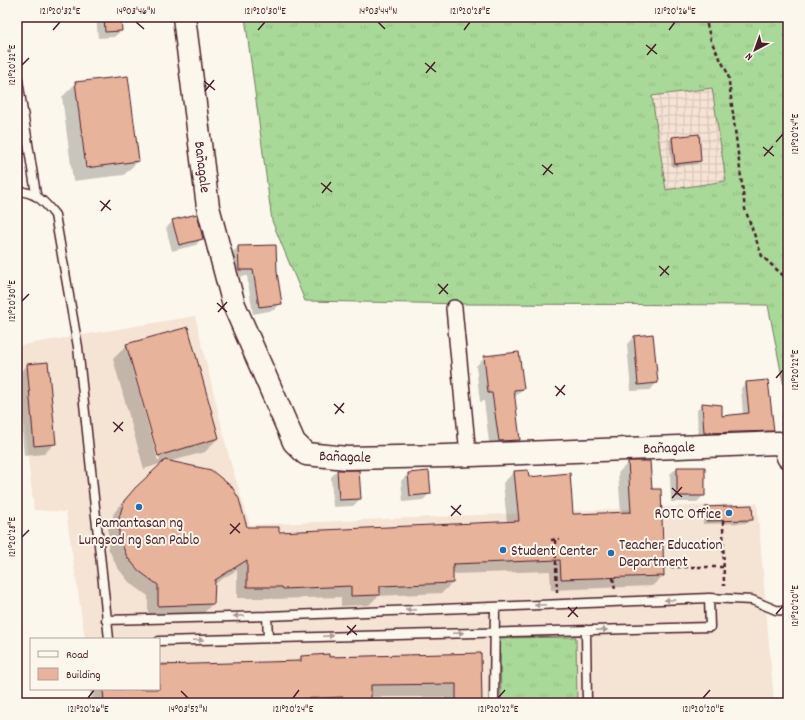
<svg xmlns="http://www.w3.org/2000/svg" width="805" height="720" viewBox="0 0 805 720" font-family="Dekko,sans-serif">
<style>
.built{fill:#f5e3d4}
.industrial{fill:url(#industrial-grid)}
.grass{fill:url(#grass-tufts);stroke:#797c62;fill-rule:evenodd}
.shadow{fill:#0003;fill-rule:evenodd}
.building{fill:#e8b39b;stroke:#4a1f2b}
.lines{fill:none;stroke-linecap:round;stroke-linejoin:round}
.lane-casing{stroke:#4a1f2b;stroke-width:11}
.street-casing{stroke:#4a1f2b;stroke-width:18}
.secondary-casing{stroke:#4a1f2b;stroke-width:25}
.path{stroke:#4a1f2b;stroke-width:2.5;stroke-dasharray:4 3;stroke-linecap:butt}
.lane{stroke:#fbf7ec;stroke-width:8}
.street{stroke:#fbf7ec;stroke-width:15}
.secondary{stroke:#fbf7ec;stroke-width:22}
.oneway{fill:#ab9695}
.ticks{fill:none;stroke:#4a1f2b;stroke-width:1.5}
.poi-dot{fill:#1f6fb2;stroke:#fbf7ec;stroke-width:1.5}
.labels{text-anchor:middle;stroke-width:4;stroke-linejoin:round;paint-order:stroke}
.street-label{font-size:15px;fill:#4a1f2b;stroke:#fbf7ec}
.poi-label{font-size:15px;fill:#4a1f2b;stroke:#fbf7ec;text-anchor:start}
.neatline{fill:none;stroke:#4a1f2b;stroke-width:1.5}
.ticks-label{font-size:10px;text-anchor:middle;fill:#4a1f2b}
</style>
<defs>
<pattern id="industrial-grid" width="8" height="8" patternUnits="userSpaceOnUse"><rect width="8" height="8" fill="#f5e3d4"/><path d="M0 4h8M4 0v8" fill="none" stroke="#d4c2b6"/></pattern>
<pattern id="grass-tufts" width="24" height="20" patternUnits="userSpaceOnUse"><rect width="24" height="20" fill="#a8d999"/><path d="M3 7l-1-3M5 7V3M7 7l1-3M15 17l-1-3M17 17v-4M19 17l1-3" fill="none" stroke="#92ba84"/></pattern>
</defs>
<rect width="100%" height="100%" fill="#fbf7ec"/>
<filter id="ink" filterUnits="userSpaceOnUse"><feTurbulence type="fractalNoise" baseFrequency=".025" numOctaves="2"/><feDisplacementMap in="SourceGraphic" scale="8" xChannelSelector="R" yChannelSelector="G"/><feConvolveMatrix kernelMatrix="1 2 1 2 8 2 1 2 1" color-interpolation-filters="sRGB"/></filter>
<g filter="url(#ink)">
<!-- built -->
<path class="built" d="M 195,316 L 230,461 L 250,525 L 757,503 L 774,703 L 95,703 L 93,689 L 159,689 L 159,639 L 85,639 L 66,512 L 34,510 L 17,362 L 17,346 Z"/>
<!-- industrial -->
<path class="industrial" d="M 712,88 L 726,181 L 666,190 L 652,96 Z"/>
<!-- grass -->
<path class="grass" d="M 245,17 L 788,17 L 788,407 L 768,305 L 468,304 L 305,301 L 272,221 ZM 712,88 L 726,181 L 666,190 L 652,96 Z
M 576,637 L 577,703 L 501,703 L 500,638 Z"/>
<!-- shadow -->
<path class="shadow" d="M 96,17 L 120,17 L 121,31 L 114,37 L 98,38 Z
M 76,83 L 138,161 L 124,175 L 73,181 L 62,97 Z
M 672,138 L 700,161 L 697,164 L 672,167 L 669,141 Z
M 173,221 L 202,238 L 196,245 L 172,251 L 166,228 Z
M 238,247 L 276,272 L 281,303 L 274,310 L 253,314 L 247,276 L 232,277 L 231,254 Z
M 634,337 L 657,383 L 650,390 L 631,391 L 627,344 Z
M 127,345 L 218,438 L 205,452 L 168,462 L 246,528 L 278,533 L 507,522 L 503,483 L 514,472 L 527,471 L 528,479 L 573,515 L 621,514 L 618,473 L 629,462 L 651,490 L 663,576 L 652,586 L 551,590 L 550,571 L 452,574 L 452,583 L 442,593 L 378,596 L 369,605 L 341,606 L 341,597 L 272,599 L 272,598 L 237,598 L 237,570 L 214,584 L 213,603 L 203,614 L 148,616 L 148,596 L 129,582 L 117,567 L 108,548 L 108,529 L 114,513 L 124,500 L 163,463 L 144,469 L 113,359 ZM 128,353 L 130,353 L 160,460 L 158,461 Z
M 485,357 L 523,389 L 514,398 L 519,440 L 510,449 L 490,450 L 484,401 L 480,402 L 476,366 Z
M 28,365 L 54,444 L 44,454 L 24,456 L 17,375 Z
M 746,383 L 773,430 L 767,436 L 698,439 L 697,410 L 703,404 L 721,417 L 743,415 L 741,388 Z
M 677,468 L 704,495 L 697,502 L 671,502 L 670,474 Z
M 337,471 L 360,499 L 353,506 L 333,507 L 331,477 Z
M 428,472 L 430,493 L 423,500 L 403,502 L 401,481 L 408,474 Z
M 706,508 L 752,519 L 748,523 L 703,524 L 702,511 Z
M 480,654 L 481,703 L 444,703 L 444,697 L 370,697 L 370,703 L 91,703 L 90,689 L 159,689 L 159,663 L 170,663 L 170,666 L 296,662 L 301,657 Z"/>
<!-- building -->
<path class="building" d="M 104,17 L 121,17 L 122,31 L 105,32 Z
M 128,76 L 139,161 L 86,168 L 75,82 Z
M 699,134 L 701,161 L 675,164 L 672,137 Z
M 197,214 L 203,239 L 179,245 L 172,220 Z
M 276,245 L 277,272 L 282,304 L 259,307 L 253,270 L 239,270 L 238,246 Z
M 188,327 L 219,438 L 158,456 L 126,344 Z
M 653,334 L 658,383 L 638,385 L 634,336 Z
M 519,352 L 524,389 L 514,390 L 520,440 L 499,441 L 492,393 L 488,393 L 484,356 Z
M 48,362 L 56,444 L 34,446 L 27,364 Z
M 768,380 L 774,431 L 704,433 L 702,403 L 722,405 L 722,416 L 749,413 L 746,382 Z
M 165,460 L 211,470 L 232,487 L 239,499 L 247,527 L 279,527 L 279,532 L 519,521 L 514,471 L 528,470 L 529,477 L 570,473 L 573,514 L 631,512 L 628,461 L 650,461 L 652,489 L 661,489 L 664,576 L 561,579 L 560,560 L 453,564 L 453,583 L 380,586 L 380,595 L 351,596 L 351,586 L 283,589 L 282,587 L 247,587 L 247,560 L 215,580 L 214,604 L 158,606 L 158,585 L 139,571 L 127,557 L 119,537 L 119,518 L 124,501 L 135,488 Z
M 677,467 L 705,467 L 705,496 L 677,496 Z
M 337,470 L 359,470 L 361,499 L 339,500 Z
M 429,471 L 431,494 L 410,496 L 408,473 Z
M 752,505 L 753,520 L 706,521 L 705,507 Z
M 481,653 L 482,703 L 456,703 L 456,684 L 371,685 L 371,703 L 343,703 L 343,697 L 299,699 L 299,703 L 104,703 L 103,689 L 159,689 L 159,665 L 301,661 L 301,656 L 329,654 L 329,657 Z"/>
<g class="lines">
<defs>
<path id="lane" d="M 17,74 L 36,194
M 17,191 C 36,192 44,201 55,215 L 78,347 L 109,639
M 267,616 L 268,638
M 106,620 L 267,616 L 709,598 L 752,600 L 776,610 L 788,611
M 586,630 L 587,703
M 159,641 L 710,627 L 709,598
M 494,703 L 495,607"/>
<path id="street" d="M 454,308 L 468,455"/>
<path id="secondary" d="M 184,17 L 208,207 L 234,305 L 294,442 L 306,454 L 347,458 L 447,456 L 779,443 L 785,448 L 788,457"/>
</defs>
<!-- lane casing -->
<use href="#lane" class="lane-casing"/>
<!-- street casing -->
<use href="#street" class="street-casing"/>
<!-- secondary casing -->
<use href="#secondary" class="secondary-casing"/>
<!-- path -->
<path class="path" d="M 705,17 L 711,41 L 728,74 L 745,209 L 762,256 L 788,280
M 782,425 L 788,386
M 723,521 L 724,586
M 551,540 L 559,539
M 555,540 L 557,592
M 663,567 L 724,567
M 613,578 L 615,590"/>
<!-- lane -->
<use href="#lane" class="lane"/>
<!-- street -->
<use href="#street" class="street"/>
<!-- secondary -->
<use href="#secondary" class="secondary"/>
</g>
<!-- one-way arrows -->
<defs><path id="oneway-solid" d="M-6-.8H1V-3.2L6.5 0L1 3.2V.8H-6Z"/></defs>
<g class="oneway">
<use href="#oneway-solid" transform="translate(670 600) rotate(178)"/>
<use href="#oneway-solid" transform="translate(540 605) rotate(178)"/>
<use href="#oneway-solid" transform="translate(411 610) rotate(178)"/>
<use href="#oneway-solid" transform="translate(239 616) rotate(179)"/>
<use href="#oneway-solid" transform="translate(602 630) rotate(-1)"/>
<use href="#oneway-solid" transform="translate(458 633) rotate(-2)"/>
<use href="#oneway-solid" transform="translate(328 636) rotate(-2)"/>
<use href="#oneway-solid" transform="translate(198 640) rotate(-2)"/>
</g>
</g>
<!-- ticks -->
<path class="ticks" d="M 136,22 L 144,29M 378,22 L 385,29M 53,30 L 60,22M 258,30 L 265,22M 464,30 L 470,22M 669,30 L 675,22M 646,45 L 657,54M 647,55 L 656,44M 425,63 L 436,72M 22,65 L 29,58M 426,73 L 435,62M 204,81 L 215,90M 205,91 L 214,80M 776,142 L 783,134M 763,147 L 774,156M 764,156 L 773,146M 542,165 L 553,174M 543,175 L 552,164M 321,183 L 332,192M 322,193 L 331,182M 100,201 L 111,210M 101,211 L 110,200M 659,266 L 669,275M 660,276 L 669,266M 438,284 L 448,294M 439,294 L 448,284M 22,301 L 29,294M 217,303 L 227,312M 218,312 L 227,302M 776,378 L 783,370M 555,386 L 565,395M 556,396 L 565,385M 334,404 L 344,413M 335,414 L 344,403M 113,422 L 123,431M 114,432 L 123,422M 672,488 L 682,497M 672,498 L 682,487M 451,506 L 461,515M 451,516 L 461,505M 230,524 L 240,533M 230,534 L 240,523M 22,537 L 29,530M 568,607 L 578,617M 776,614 L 783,606M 568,617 L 577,607M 347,626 L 357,635M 347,635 L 356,625M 181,691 L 188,698M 88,698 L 94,690M 293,698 L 299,690M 498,698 L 505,690M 703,698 L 710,690"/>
<!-- markers -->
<g class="poi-dot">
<circle cx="139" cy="507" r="4"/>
<circle cx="729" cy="513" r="4"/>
<circle cx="503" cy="550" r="4"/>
<circle cx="611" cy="553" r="4"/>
</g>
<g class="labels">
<!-- street labels -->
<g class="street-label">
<text transform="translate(203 167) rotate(83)" y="5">Bañagale</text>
<text transform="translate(669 447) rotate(-2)" y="5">Bañagale</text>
<text transform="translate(345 456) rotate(2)" y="5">Bañagale</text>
</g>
<!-- poi labels -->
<g class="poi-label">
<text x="721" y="518" text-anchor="end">ROTC Office</text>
<text x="139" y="527" text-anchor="middle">Pamantasan ng<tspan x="139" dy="17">Lungsod ng San Pablo</tspan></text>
<text x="619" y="549">Teacher Education<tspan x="619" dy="17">Department</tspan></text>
<text x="511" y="555">Student Center</text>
</g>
</g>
<!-- margin -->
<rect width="805" height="720" fill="none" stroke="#fbf7ec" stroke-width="44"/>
<!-- legend -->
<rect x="30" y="638" width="130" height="52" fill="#fbf7ec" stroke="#b4a19f"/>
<rect x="38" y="651" width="20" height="6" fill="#fbf7ec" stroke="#b4a19f"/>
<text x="66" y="658" font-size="12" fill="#4a1f2b">Road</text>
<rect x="38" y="668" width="20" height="12" fill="#e8b39b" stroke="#b4a19f"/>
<text x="66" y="678" font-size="12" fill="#4a1f2b">Building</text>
<!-- north arrow -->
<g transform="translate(755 50) rotate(221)" stroke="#fbf7ec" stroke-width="3" paint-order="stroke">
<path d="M0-3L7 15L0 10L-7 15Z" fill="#4a1f2b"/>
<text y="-6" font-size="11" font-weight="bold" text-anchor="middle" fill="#4a1f2b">N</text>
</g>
<rect x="22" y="22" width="761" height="676" class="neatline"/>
<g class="ticks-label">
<text x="60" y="14">121°20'32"E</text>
<text x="136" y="14">14°03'46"N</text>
<text x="265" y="14">121°20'30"E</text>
<text x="378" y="14">14°03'44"N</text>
<text x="470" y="14">121°20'28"E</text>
<text x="675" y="14">121°20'26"E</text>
<text transform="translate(11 65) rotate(-90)" y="4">121°20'32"E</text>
<text transform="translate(794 134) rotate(-90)" y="4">121°20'24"E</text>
<text transform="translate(11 301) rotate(-90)" y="4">121°20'30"E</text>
<text transform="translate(794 370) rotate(-90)" y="4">121°20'22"E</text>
<text transform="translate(11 537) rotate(-90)" y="4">121°20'28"E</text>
<text transform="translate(794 606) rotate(-90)" y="4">121°20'20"E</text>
<text x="88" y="712">121°20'26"E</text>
<text x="188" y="712">14°03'52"N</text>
<text x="293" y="712">121°20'24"E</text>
<text x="498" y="712">121°20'22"E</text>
<text x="703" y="712">121°20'20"E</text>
</g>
</svg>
